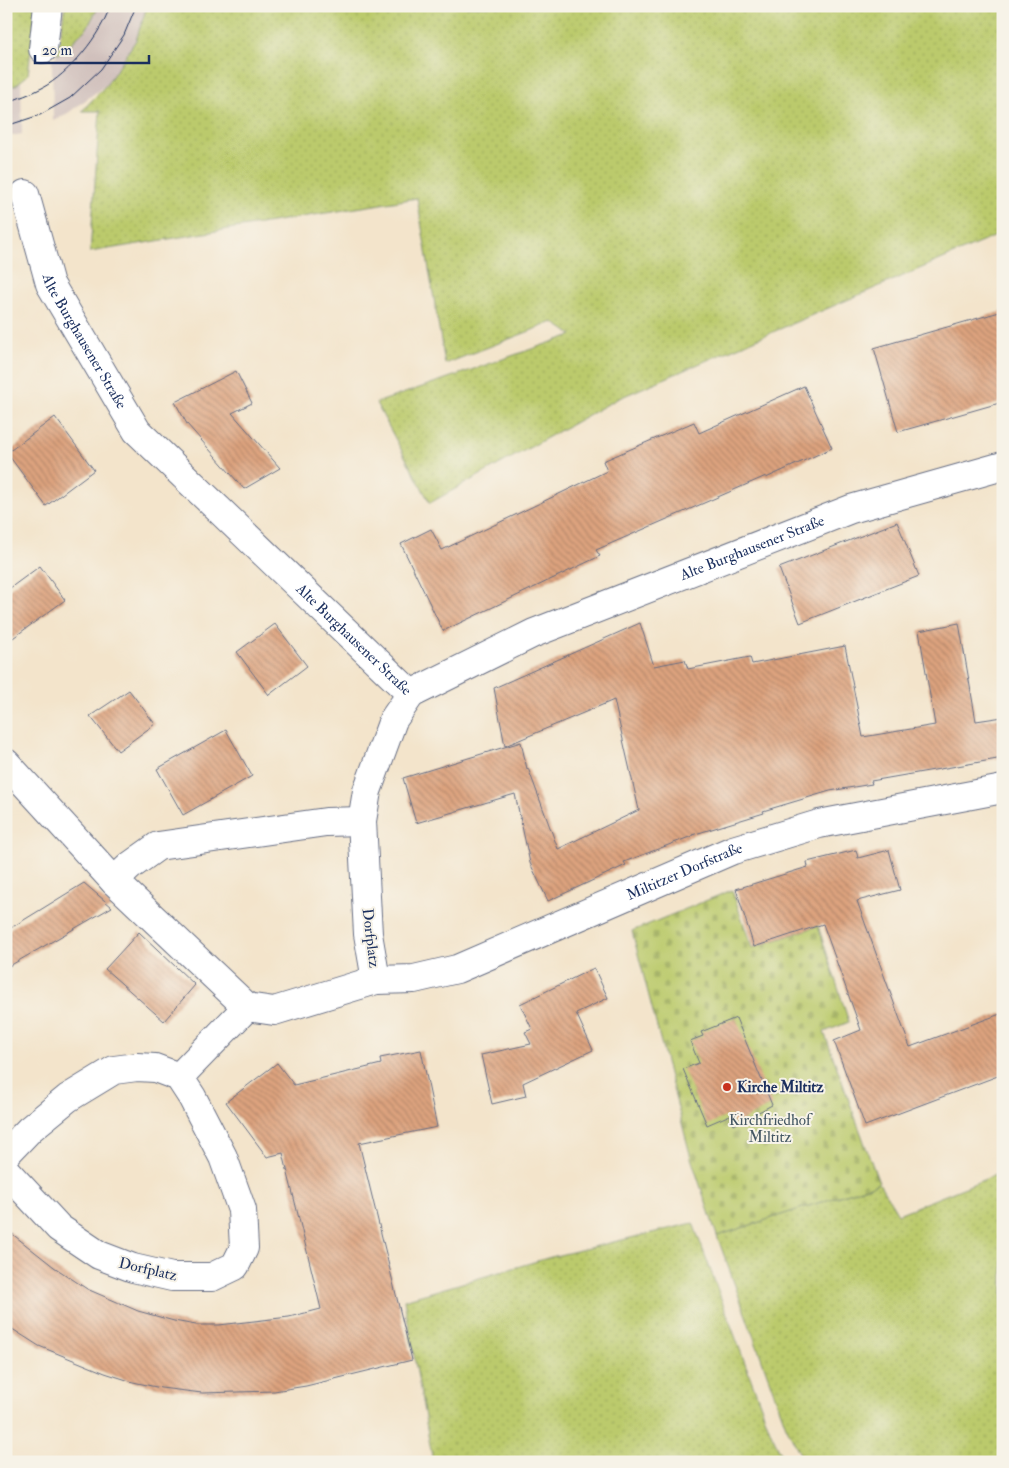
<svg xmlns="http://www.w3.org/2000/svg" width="1009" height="1468" viewBox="0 0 1009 1468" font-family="'IM FELL Double Pica',serif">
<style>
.railway{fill:#d0c0bc}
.green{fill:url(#green-dots);stroke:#6b7c65}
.cemetery{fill:url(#cemetery-stones);stroke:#6b7c65}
.building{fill:url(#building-back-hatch)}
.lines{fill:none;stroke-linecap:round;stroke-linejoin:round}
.minor-casing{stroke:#676e84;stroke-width:30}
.minor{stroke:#fff;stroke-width:28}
.tram{stroke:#1b2f5e;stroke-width:1}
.poi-dot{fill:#c8321e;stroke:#f7f3e8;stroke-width:2}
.labels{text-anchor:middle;stroke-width:4;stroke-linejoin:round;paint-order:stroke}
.street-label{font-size:15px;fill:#1b2f5e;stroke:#f7f3e8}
.poi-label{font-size:15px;font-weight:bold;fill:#1b2f5e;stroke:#f7f3e8;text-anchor:start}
.park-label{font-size:15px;fill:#435662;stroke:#f7f3e8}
</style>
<defs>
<pattern id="green-dots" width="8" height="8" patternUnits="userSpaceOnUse" patternTransform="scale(1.25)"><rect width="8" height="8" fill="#bbca6c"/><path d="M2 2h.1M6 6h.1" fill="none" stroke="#a0ae60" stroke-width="1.8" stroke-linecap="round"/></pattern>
<pattern id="cemetery-stones" width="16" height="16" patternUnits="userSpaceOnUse" patternTransform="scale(1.25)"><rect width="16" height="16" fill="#bbca6c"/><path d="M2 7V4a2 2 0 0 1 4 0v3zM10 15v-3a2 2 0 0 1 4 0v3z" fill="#a0ae60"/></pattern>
<pattern id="building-back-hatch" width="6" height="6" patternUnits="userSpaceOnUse" patternTransform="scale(1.25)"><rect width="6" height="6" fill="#dda37e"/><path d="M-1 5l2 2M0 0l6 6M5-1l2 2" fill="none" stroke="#b2856a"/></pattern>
</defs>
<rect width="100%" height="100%" fill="#f7f3e8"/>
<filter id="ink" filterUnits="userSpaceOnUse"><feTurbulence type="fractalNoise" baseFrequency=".02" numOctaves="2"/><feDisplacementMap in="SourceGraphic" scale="10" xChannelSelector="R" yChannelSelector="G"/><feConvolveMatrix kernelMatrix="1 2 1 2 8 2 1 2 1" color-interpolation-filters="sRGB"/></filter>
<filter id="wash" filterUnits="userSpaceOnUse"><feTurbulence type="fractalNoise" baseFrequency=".0096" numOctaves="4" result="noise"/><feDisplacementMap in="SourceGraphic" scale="20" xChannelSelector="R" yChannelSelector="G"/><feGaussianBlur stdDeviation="1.12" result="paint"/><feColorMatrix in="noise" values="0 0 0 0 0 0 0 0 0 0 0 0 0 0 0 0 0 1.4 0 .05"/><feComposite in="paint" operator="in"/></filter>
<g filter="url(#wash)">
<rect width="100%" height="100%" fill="#f3e4cb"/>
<!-- railway -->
<path class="railway" d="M 99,6 L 147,6 L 136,40 L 107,84 L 68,113 L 53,121 L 52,60 L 87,28 Z
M 21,81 L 22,134 L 6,137 L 6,88 L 16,85 Z"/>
<!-- green -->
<path class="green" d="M 6,6 L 36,6 L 28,75 L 16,85 L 6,88 Z
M 65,6 L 99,6 L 87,28 L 63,51 L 57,55 Z
M 147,6 L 1003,6 L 1003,233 L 617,399 L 430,503 L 376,403 L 572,335 L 553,322 L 445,364 L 417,198 L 90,252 L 100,111 L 82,111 L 107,84 L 136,40 Z
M 1003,1172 L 1003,1462 L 804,1462 L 786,1426 L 717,1236 L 879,1183 L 898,1214 Z
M 693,1223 L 771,1433 L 785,1462 L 433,1462 L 404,1300 L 551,1257 Z"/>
<!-- cemetery -->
<path class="cemetery" d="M 732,890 L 752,948 L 818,926 L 849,1022 L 824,1032 L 879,1183 L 717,1236 L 691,1158 L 632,931 Z"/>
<g id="blocks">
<!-- building -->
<path class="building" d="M 1003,311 L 1003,402 L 898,432 L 874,348 Z
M 236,371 L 252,403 L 232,413 L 280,468 L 244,489 L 187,424 L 175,402 Z
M 804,386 L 832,448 L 766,478 L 766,476 L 596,550 L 600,556 L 443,631 L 401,544 L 431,529 L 442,550 L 607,471 L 603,461 L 694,422 L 699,433 Z
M 55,417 L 94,470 L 46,506 L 7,453 Z
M 897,522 L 919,576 L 800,623 L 779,568 Z
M 40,566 L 65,600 L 6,643 L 6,591 Z
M 640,623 L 654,666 L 685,660 L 688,669 L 750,657 L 752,664 L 845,646 L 863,737 L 935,725 L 919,631 L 959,623 L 976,721 L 1003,717 L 1003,758 L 871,781 L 872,784 L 830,791 L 763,811 L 764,813 L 692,835 L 692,836 L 624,862 L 626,865 L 548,901 L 530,863 L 515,794 L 416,823 L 403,778 L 521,742 L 527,769 L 528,768 L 558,849 L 639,810 L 614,700 L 505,746 L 494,688 Z
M 275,624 L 307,666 L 269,695 L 237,652 Z
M 129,690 L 155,724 L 118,751 L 90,716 Z
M 226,730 L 252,776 L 183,815 L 157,769 Z
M 856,850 L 858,858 L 889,850 L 900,890 L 857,901 L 910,1047 L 1003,1013 L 1003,1074 L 865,1126 L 834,1041 L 861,1030 L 823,924 L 754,947 L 736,889 L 808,867 L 807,862 Z
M 84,883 L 112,907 L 6,968 L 6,931 Z
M 139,932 L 195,985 L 164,1021 L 105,969 Z
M 594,968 L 608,998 L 576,1013 L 593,1050 L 523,1083 L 526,1096 L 492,1104 L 481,1055 L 531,1044 L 525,1032 L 532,1029 L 520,1004 Z
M 736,1018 L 772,1105 L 734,1125 L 730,1115 L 707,1125 L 683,1069 L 699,1063 L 690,1041 L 703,1036 L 701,1032 Z
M 421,1050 L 437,1127 L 359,1143 L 412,1360 L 306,1386 L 274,1391 L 202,1393 L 161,1388 L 133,1382 L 105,1373 L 39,1346 L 6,1325 L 6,1229 L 54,1267 L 87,1289 L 138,1311 L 174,1321 L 196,1325 L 219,1325 L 289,1317 L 321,1309 L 283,1153 L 267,1157 L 226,1102 L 277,1063 L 294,1085 L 381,1064 L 380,1058 Z"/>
</g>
</g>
<g filter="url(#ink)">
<use href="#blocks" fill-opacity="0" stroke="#676e84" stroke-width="1"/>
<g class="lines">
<defs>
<g id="minor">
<path d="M 43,49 L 48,6"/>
<path id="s1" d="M 25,194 L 50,284 L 137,431 L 411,694"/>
<path d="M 6,763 L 114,881"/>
<path id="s2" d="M 362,821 L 326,822 L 158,846 L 130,866 L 114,881 L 247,1007 L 274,1011 L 376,980 L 414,979 L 457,969 L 733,850 L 819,824 L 1003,789"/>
<path id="s3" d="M 376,980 L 368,934 L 362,821 L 367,791 L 393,720 L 411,694 L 534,633 L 851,509 L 1003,466"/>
<path d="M 179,1077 L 247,1007"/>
<path d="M 6,1154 L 30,1129 L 68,1098 L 114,1070 L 137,1067 L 155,1068 L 179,1077 L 192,1097 L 223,1157 L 242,1210 L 244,1248 L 235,1266 L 212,1277 L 172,1277 L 133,1268 L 99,1255 L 59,1228 L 6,1171"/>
</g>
</defs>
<!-- minor casing -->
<use href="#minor" class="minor-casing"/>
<!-- minor -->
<use href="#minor" class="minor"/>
<!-- tram -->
<path class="tram" d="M 6,103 C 18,98 31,94 42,88 C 69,74 101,35 110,6
M 6,126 L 40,115 L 70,98 L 101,69 L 124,35 L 136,6"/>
</g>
</g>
<!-- markers -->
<circle class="poi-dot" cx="727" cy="1087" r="5"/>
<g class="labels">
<!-- street labels -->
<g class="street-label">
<text dy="5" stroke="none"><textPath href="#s1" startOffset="160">Alte Burghausener Straße</textPath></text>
<text dy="5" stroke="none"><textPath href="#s3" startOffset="669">Alte Burghausener Straße</textPath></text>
<text dy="5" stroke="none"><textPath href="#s1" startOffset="565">Alte Burghausener Straße</textPath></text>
<text dy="5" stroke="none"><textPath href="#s2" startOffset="909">Miltitzer Dorfstraße</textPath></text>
<text transform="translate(371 938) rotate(83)" y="5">Dorfplatz</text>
<text transform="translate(148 1269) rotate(13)" y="5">Dorfplatz</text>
</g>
<!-- poi labels -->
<g class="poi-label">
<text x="737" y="1092">Kirche Miltitz</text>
</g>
<!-- park labels -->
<g class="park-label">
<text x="770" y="1125">Kirchfriedhof<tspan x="770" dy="17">Miltitz</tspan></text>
</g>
</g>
<!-- margin -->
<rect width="1009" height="1468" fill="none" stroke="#f7f3e8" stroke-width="25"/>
<!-- scale -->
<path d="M35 55v8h114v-8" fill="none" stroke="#1b2f5e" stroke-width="2.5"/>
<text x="42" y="55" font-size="15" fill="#1b2f5e" stroke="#f7f3e8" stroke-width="4" paint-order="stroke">20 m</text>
</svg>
